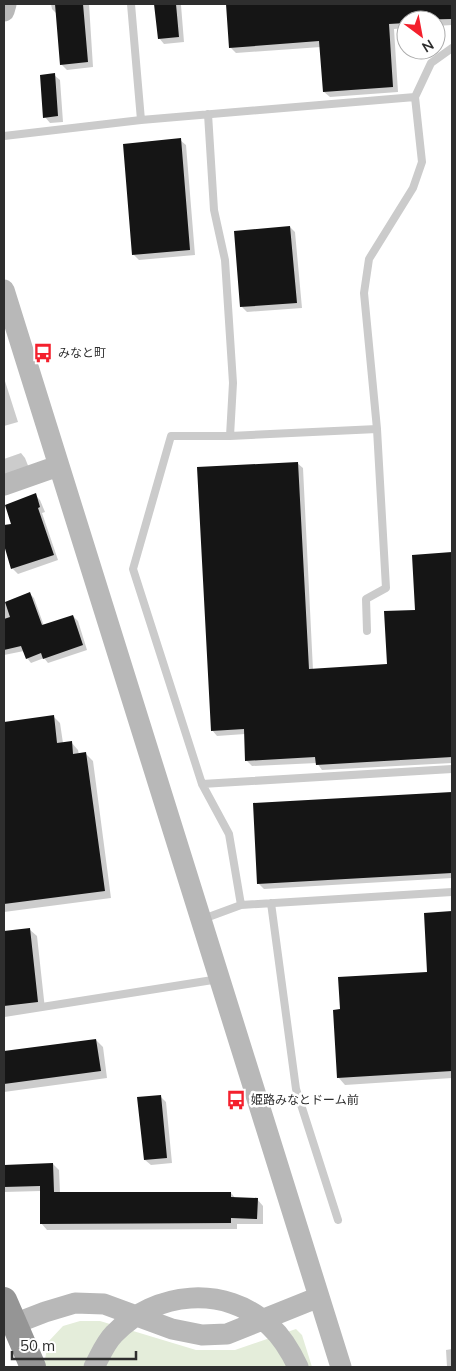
<svg xmlns="http://www.w3.org/2000/svg" width="456" height="1371" viewBox="0 0 456 1371" font-family="Mulish,'Noto Sans JP',sans-serif">
<style>
.green{fill:#e4edda}
.shadow{fill:#0003}
.building{fill:#151515}
.lines{fill:none;stroke-linecap:round;stroke-linejoin:round}
.lane{stroke:#cbcbcb;stroke-width:8}
.secondary{stroke:#b8b8b8;stroke-width:21}
.highway{stroke:#959595;stroke-width:26}
.labels{text-anchor:middle;stroke-width:5;stroke-linejoin:round;paint-order:stroke}
.poi-label{font-size:12px;fill:#2e2e2e;stroke:#fff;text-anchor:start}
</style>
<rect width="100%" height="100%" fill="#fff"/>
<!-- green -->
<path class="green" d="M 80,1321 L 100,1321 L 196,1350 L 235,1350 L 296,1329 L 302,1335 L 312,1367 L 45,1367 L 44,1365 L 48,1342 L 63,1326 Z"/>
<!-- shadow -->
<path class="shadow" d="M 51,4 L 89,4 L 93,67 L 67,70 L 61,64 L 57,14 L 52,9 Z
M 156,4 L 181,5 L 184,42 L 164,44 L 159,38 Z
M 227,4 L 452,4 L 452,25 L 436,26 L 436,20 L 406,20 L 406,28 L 394,29 L 398,92 L 330,97 L 324,92 L 321,47 L 236,53 L 231,48 Z
M 54,75 L 60,80 L 63,122 L 50,123 L 45,117 Z
M 180,140 L 186,145 L 195,255 L 139,260 L 133,254 Z
M 290,227 L 295,232 L 302,308 L 247,312 L 242,307 Z
M 4,378 L 18,422 L 4,426 Z
M 21,453 L 25,458 L 29,468 L 4,477 L 4,459 Z
M 297,463 L 303,468 L 313,670 L 388,665 L 416,611 L 413,556 L 452,554 L 452,763 L 322,770 L 317,763 L 252,766 L 247,761 L 245,734 L 217,736 L 212,730 Z
M 35,495 L 40,500 L 45,512 L 42,513 L 58,560 L 18,574 L 13,569 L 4,541 L 4,526 L 13,525 Z
M 30,594 L 34,598 L 44,626 L 73,616 L 78,621 L 87,650 L 48,663 L 44,658 L 31,663 L 27,658 L 24,651 L 4,655 L 4,603 Z
M 53,716 L 60,723 L 63,743 L 71,742 L 78,750 L 79,755 L 86,754 L 93,761 L 111,898 L 4,912 L 4,723 Z
M 452,793 L 452,878 L 264,889 L 258,883 L 254,805 Z
M 452,912 L 452,1078 L 345,1085 L 338,1077 L 341,1010 L 429,973 L 425,914 Z
M 29,929 L 37,936 L 45,1009 L 4,1014 L 4,932 Z
M 96,1040 L 103,1047 L 107,1078 L 4,1092 L 4,1053 Z
M 160,1096 L 166,1102 L 172,1163 L 151,1165 L 145,1160 Z
M 53,1164 L 59,1170 L 60,1193 L 231,1193 L 236,1199 L 257,1199 L 263,1206 L 263,1224 L 237,1224 L 237,1229 L 47,1230 L 41,1223 L 41,1191 L 4,1192 L 4,1166 Z
M 452,1349 L 452,1367 L 447,1367 L 446,1350 Z"/>
<!-- building -->
<path class="building" d="M 55,4 L 83,4 L 88,62 L 60,65 Z
M 154,4 L 176,4 L 179,37 L 158,39 Z
M 226,4 L 452,4 L 452,19 L 406,20 L 406,23 L 389,24 L 393,87 L 323,92 L 319,41 L 229,48 Z
M 55,73 L 58,116 L 43,118 L 40,75 Z
M 181,138 L 190,250 L 132,255 L 123,144 Z
M 290,226 L 297,303 L 240,307 L 234,231 Z
M 298,462 L 309,669 L 387,664 L 384,611 L 415,610 L 412,555 L 452,552 L 452,757 L 316,765 L 315,757 L 245,761 L 244,729 L 211,731 L 197,467 Z
M 36,493 L 40,507 L 38,508 L 54,555 L 11,569 L 4,545 L 4,525 L 11,524 L 5,505 Z
M 30,592 L 42,625 L 73,615 L 83,645 L 43,659 L 41,653 L 26,659 L 21,646 L 4,650 L 4,619 L 10,617 L 5,602 Z
M 54,715 L 57,743 L 72,741 L 73,754 L 86,752 L 105,891 L 4,904 L 4,722 Z
M 452,792 L 452,873 L 257,884 L 253,803 Z
M 452,911 L 452,1071 L 337,1078 L 333,1010 L 340,1009 L 338,977 L 427,972 L 424,913 Z
M 30,928 L 38,1002 L 4,1006 L 4,931 Z
M 96,1039 L 101,1071 L 4,1084 L 4,1051 Z
M 161,1095 L 167,1158 L 144,1160 L 137,1097 Z
M 53,1163 L 54,1192 L 231,1192 L 231,1197 L 258,1198 L 257,1219 L 231,1218 L 231,1223 L 40,1224 L 40,1186 L 4,1187 L 4,1165 Z"/>
<g class="lines">
<!-- lane -->
<path class="lane" d="M 131,4 L 141,120
M 208,114 L 214,210 L 225,260 L 233,383 L 230,436
M 4,136 L 141,120 L 415,97
M 367,631 L 366,599 L 386,588 L 377,429 L 364,293 L 369,259 L 413,188 L 422,162 L 415,97 L 431,63 L 452,48
M 202,784 L 452,769
M 271,903 L 296,1089 L 338,1220
M 241,905 L 229,834 L 202,784 L 133,569 L 171,436 L 230,436 L 377,429
M 203,919 L 241,905 L 452,892
M 4,1013 L 219,979"/>
<!-- secondary -->
<path class="secondary" d="M 4,11 L 6,4
M 4,290 L 341,1367
M 4,485 L 58,466
M 14,1324 L 45,1312 L 75,1303 L 104,1304 L 172,1329 L 202,1335 L 227,1334 L 319,1297
M 94,1367 C 100,1356 105,1343 114,1334 C 155,1291 225,1284 270,1326 C 282,1337 291,1352 298,1367"/>
<!-- highway -->
<path class="highway" d="M 4,1300 L 33,1367"/>
</g>
<!-- icons -->
<defs>
<symbol id="bus-bare" viewBox="-9 -9 18 18"><path d="M-5-6H5V4H4V6H2V4H-2V6H-4V4H-5ZM-3.5-4V0h7V-4ZM-3.5 1.2v1.5H-2V1.2ZM2 1.2v1.5H3.5V1.2Z" fill="#f4202d" stroke="#fff" stroke-width="2.5" paint-order="stroke"/></symbol>
</defs>
<g fill-rule="evenodd">
<use href="#bus-bare" x="29" y="339" width="28" height="28"/>
<use href="#bus-bare" x="222" y="1086" width="28" height="28"/>
</g>
<g class="labels">
<!-- poi labels -->
<g class="poi-label">
<text x="58" y="357">みなと町</text>
<text x="251" y="1104">姫路みなとドーム前</text>
</g>
</g>
<!-- border -->
<rect width="456" height="1371" fill="none" stroke="#2e2e2e" stroke-width="10"/>
<!-- north arrow -->
<g transform="translate(421 35) rotate(148)"><circle r="24" fill="#ffffff" stroke="#ababab"/>
<path d="M0-4L9 19L0 12L-9 19Z" fill="#f4202d"/>
<text y="-8" font-size="14" font-weight="bold" text-anchor="middle" fill="#2e2e2e">N</text>
</g>
<!-- scale -->
<path d="M12 1351v8h124v-8" fill="none" stroke="#2e2e2e" stroke-width="2.5"/>
<text x="20" y="1351" font-size="15" fill="#2e2e2e" stroke="#ffffff" stroke-width="4" paint-order="stroke">50 m</text>
</svg>
